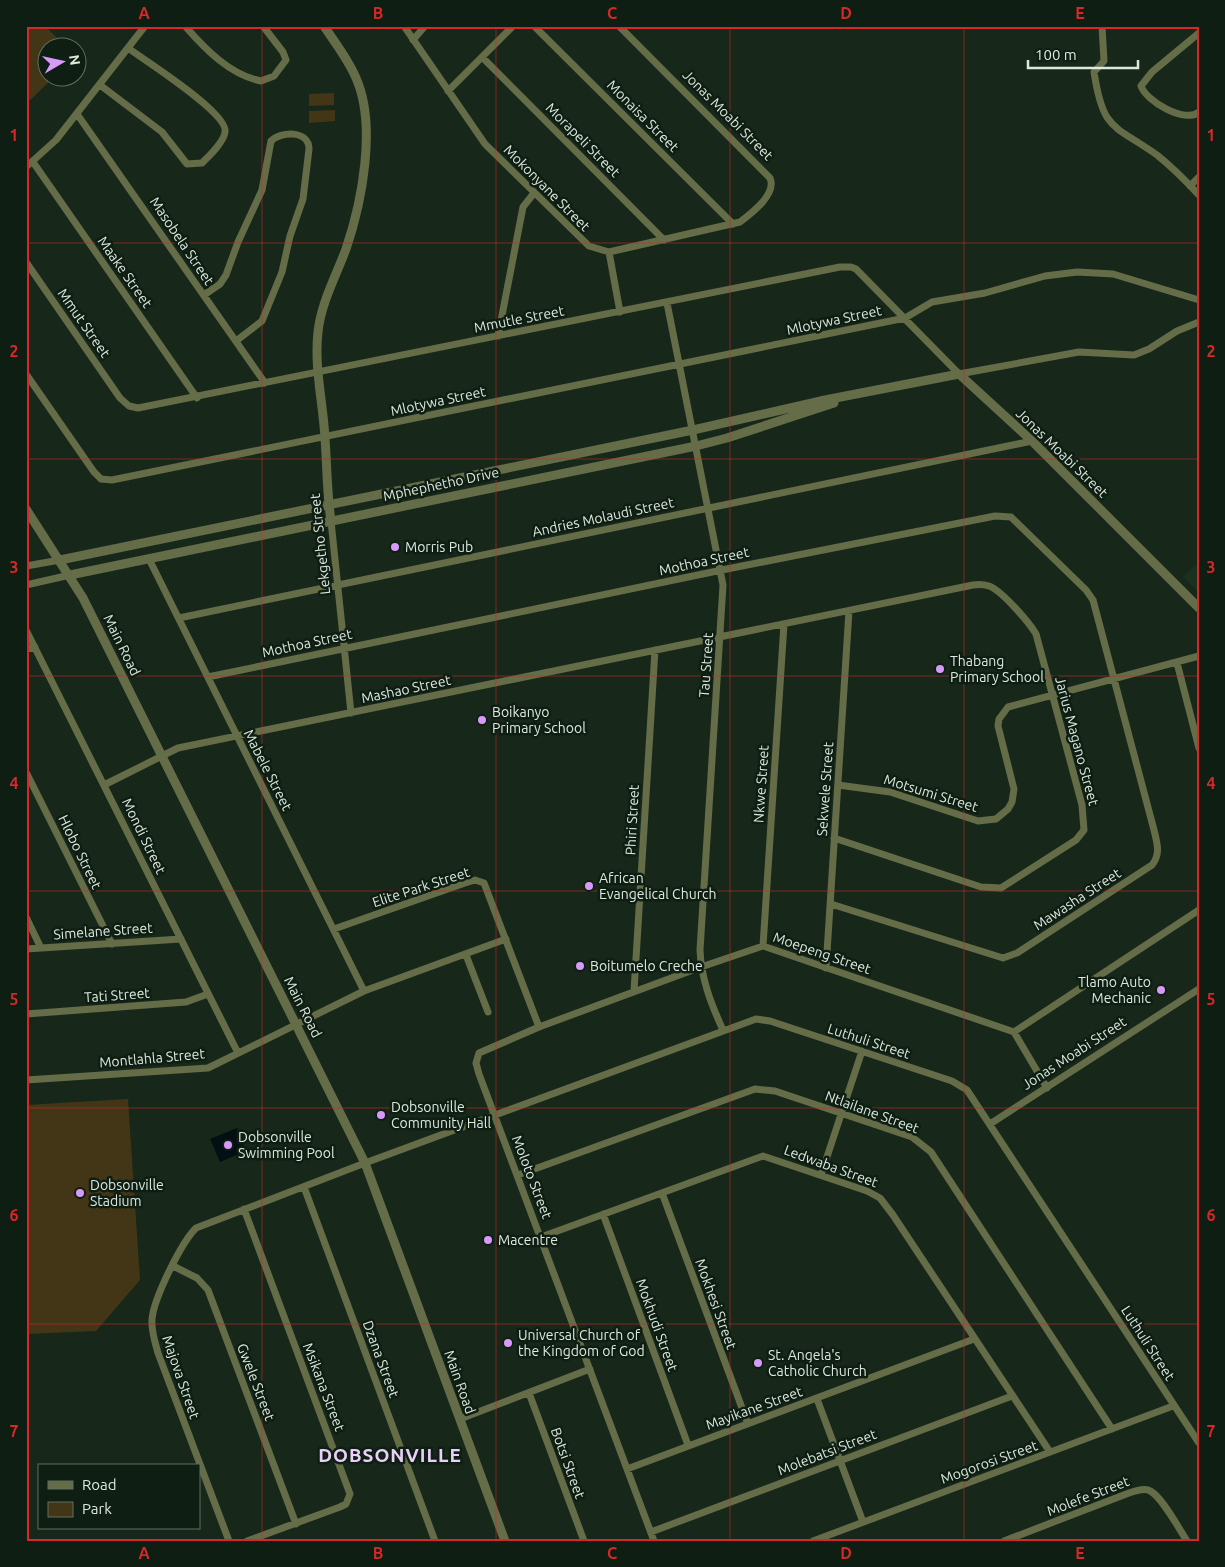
<svg xmlns="http://www.w3.org/2000/svg" width="1225" height="1567" viewBox="0 0 1225 1567" font-family="Ubuntu,sans-serif">
<style>
.built{fill:#1a3120}
.green{fill:#433616}
.water{fill:#021014}
.lines{fill:none;stroke-linecap:round;stroke-linejoin:round}
.minor{stroke:#646c48;stroke-width:7}
.tertiary{stroke:#646c48;stroke-width:9}
.grid{fill:none;stroke:#d62828;stroke-width:1;stroke-opacity:0.55}
.poi-dot{fill:#d89af8;stroke:#0e1e12;stroke-width:2}
.labels{text-anchor:middle;stroke-width:5;stroke-linejoin:round;paint-order:stroke}
.street-label{font-size:14px;fill:#dde8df;stroke:#0e1e12}
.poi-label{font-size:14px;fill:#dde8df;stroke:#0e1e12;text-anchor:start}
.district-label{font-size:19px;font-weight:bold;letter-spacing:1px;fill:#ead0f8;stroke:#0e1e12}
.neatline{fill:none;stroke:#d62828;stroke-width:2}
.grid-label{font-size:16px;text-anchor:middle;font-weight:bold;fill:#d62828}
</style>
<rect width="100%" height="100%" fill="#17281b"/>
<!-- built -->
<path class="built" d="M 1199,562 L 1199,592 L 1183,577 Z"/>
<!-- green -->
<path class="green" d="M 26,26 L 45,26 L 66,47 L 48,48 L 48,78 L 53,78 L 26,104 Z
M 334,93 L 334,105 L 309,106 L 309,94 Z
M 335,110 L 335,121 L 309,123 L 309,111 Z
M 128,1099 L 140,1280 L 96,1331 L 26,1334 L 26,1105 Z"/>
<!-- water -->
<path class="water" d="M 237,1128 L 246,1151 L 220,1162 L 210,1139 Z"/>
<g class="lines">
<!-- minor -->
<path class="minor" d="M 185,26 C 205,49 230,75 261,81 L 274,76 L 286,60 L 283,52 L 263,26
M 404,26 L 485,144 L 589,246 L 609,252 L 740,222 C 752,213 777,194 770,178 L 619,26
M 534,26 L 733,224
M 1102,26 L 1104,61 L 1094,72 C 1103,131 1113,124 1157,155 C 1172,167 1186,181 1199,195
M 1199,33 L 1152,72 L 1141,86 C 1146,101 1185,124 1199,112
M 413,40 L 425,26
M 483,58 L 664,240
M 100,85 L 162,132 L 187,164 L 202,163 C 209,156 224,142 225,132 C 229,113 144,60 128,48
M 448,91 L 513,26
M 77,114 L 265,383
M 33,162 L 197,398
M 26,167 L 56,140 L 145,26
M 1190,186 L 1199,177
M 609,252 L 620,312
M 26,262 L 120,398 L 129,406 L 138,408 L 840,267 L 851,267 L 856,269 L 959,374 L 1079,352 L 1134,355 L 1149,349 L 1177,331 L 1199,322
M 204,295 L 220,284 L 226,275 L 238,242 L 262,190 L 271,141 C 281,131 309,130 309,149 L 303,199 L 290,236 L 282,272 L 262,321 L 236,341
M 667,303 L 723,585 L 700,950 C 701,978 711,1004 723,1030
M 498,336 L 523,207 L 534,193
M 26,374 L 94,472 L 101,479 L 112,480 L 905,318 L 932,302 L 985,293 L 1045,276 L 1077,272 L 1113,274 L 1199,300
M 331,521 L 351,713
M 149,559 L 364,991
M 26,566 L 60,560
M 26,585 L 70,575
M 179,618 L 1032,441
M 26,630 L 238,1053
M 26,649 L 35,647
M 1177,663 L 1199,748
M 208,677 L 722,570 L 995,516 L 1011,517 L 1086,590 L 1093,600 L 1154,830 C 1157,843 1161,854 1152,865 L 1017,953 L 1003,958 L 831,904
M 26,772 L 112,944
M 104,785 L 178,748 L 973,585 C 978,584 983,584 989,586 C 1001,590 1029,622 1036,634 L 1082,805 L 1084,830 L 1076,840 L 1001,888 L 981,887 L 834,838
M 838,785 L 890,792 L 978,821 L 996,819 L 1008,809 L 1012,802 L 1014,789 L 998,726 L 999,719 L 1008,707 L 1199,656
M 26,917 L 41,948
M 334,929 L 465,883 L 475,880 L 484,883 L 539,1027
M 763,946 L 784,624
M 26,949 L 181,939
M 466,955 L 488,1012
M 826,968 L 849,611
M 634,991 L 655,650
M 26,1014 L 186,1002 L 208,994
M 1014,1032 L 1199,910
M 26,1080 L 208,1068 L 364,991 L 506,939
M 990,1124 L 1199,989
M 518,1175 L 755,1089 L 775,1091 L 912,1137 L 931,1152 L 1112,1429
M 821,1175 L 862,1051
M 304,1187 L 435,1541
M 662,1193 L 748,1424
M 244,1209 L 350,1494 L 346,1504 L 340,1507 L 247,1541
M 603,1214 L 688,1445
M 541,1237 L 763,1156 L 867,1191 L 880,1198 L 893,1215 L 1050,1452
M 173,1266 L 197,1278 L 208,1290 L 296,1524
M 529,1393 L 584,1541
M 817,1399 L 863,1522
M 460,1419 L 590,1369
M 627,1469 L 974,1339
M 651,1532 L 1012,1396
M 229,1541 L 158,1353 C 155,1342 151,1331 152,1319 C 154,1298 181,1243 196,1228 L 365,1163 L 756,1019 L 770,1021 L 952,1081 L 967,1090 L 1199,1443
M 654,1541 L 479,1074 L 476,1063 L 479,1053 L 539,1027 L 701,967 L 763,946 L 1014,1032 L 1047,1088
M 813,1541 L 1173,1406
M 1004,1541 L 1129,1493 C 1135,1491 1142,1488 1148,1490 C 1160,1493 1179,1529 1187,1541"/>
<!-- tertiary -->
<path class="tertiary" d="M 324,26 C 335,43 348,59 356,78 C 377,125 362,202 346,249 C 336,276 321,303 318,332 C 314,368 323,402 325,438 C 327,466 327,494 331,521
M 26,509 L 83,598 L 365,1163 L 505,1541
M 60,560 L 693,430 L 825,400 L 959,374 L 1032,441 L 1199,608
M 70,575 L 696,446 L 727,438 L 834,403"/>
</g>
<!-- grid -->
<path class="grid" d="M 262,26 L 262,1541M 496,26 L 496,1541M 730,26 L 730,1541M 964,26 L 964,1541M 26,243 L 1199,243M 26,459 L 1199,459M 26,676 L 1199,676M 26,891 L 1199,891M 26,1108 L 1199,1108M 26,1324 L 1199,1324"/>
<!-- markers -->
<g class="poi-dot">
<circle cx="395" cy="547" r="5"/>
<circle cx="940" cy="669" r="5"/>
<circle cx="482" cy="720" r="5"/>
<circle cx="589" cy="886" r="5"/>
<circle cx="580" cy="966" r="5"/>
<circle cx="1161" cy="990" r="5"/>
<circle cx="381" cy="1115" r="5"/>
<circle cx="228" cy="1145" r="5"/>
<circle cx="80" cy="1193" r="5"/>
<circle cx="488" cy="1240" r="5"/>
<circle cx="508" cy="1343" r="5"/>
<circle cx="758" cy="1363" r="5"/>
</g>
<g class="labels">
<!-- street labels -->
<g class="street-label">
<text transform="translate(728 115) rotate(45)" y="5">Jonas Moabi Street</text>
<text transform="translate(643 116) rotate(45)" y="5">Monaisa Street</text>
<text transform="translate(583 140) rotate(45)" y="5">Morapeli Street</text>
<text transform="translate(547 188) rotate(45)" y="5">Mokonyane Street</text>
<text transform="translate(182 241) rotate(56)" y="5">Masobela Street</text>
<text transform="translate(125 272) rotate(55)" y="5">Maake Street</text>
<text transform="translate(519 319) rotate(-11)" y="5">Mmutle Street</text>
<text transform="translate(834 320) rotate(-12)" y="5">Mlotywa Street</text>
<text transform="translate(84 323) rotate(55)" y="5">Mmut Street</text>
<text transform="translate(438 401) rotate(-12)" y="5">Mlotywa Street</text>
<text transform="translate(1062 453) rotate(44)" y="5">Jonas Moabi Street</text>
<text transform="translate(441 484) rotate(-12)" y="5">Mphephetho Drive</text>
<text transform="translate(603 517) rotate(-12)" y="5">Andries Molaudi Street</text>
<text transform="translate(320 544) rotate(-96)" y="5">Lekgetho Street</text>
<text transform="translate(704 561) rotate(-12)" y="5">Mothoa Street</text>
<text transform="translate(307 643) rotate(-12)" y="5">Mothoa Street</text>
<text transform="translate(122 645) rotate(64)" y="5">Main Road</text>
<text transform="translate(706 665) rotate(-86)" y="5">Tau Street</text>
<text transform="translate(406 689) rotate(-12)" y="5">Mashao Street</text>
<text transform="translate(1077 741) rotate(75)" y="5">Jarius Magano Street</text>
<text transform="translate(268 770) rotate(63)" y="5">Mabele Street</text>
<text transform="translate(761 784) rotate(-86)" y="5">Nkwe Street</text>
<text transform="translate(825 789) rotate(-86)" y="5">Sekwele Street</text>
<text transform="translate(931 793) rotate(17)" y="5">Motsumi Street</text>
<text transform="translate(632 820) rotate(-87)" y="5">Phiri Street</text>
<text transform="translate(144 836) rotate(64)" y="5">Mondi Street</text>
<text transform="translate(80 852) rotate(64)" y="5">Hlobo Street</text>
<text transform="translate(421 887) rotate(-18)" y="5">Elite Park Street</text>
<text transform="translate(1077 899) rotate(-33)" y="5">Mawasha Street</text>
<text transform="translate(103 931) rotate(-4)" y="5">Simelane Street</text>
<text transform="translate(822 953) rotate(19)" y="5">Moepeng Street</text>
<text transform="translate(117 995) rotate(-4)" y="5">Tati Street</text>
<text transform="translate(303 1007) rotate(63)" y="5">Main Road</text>
<text transform="translate(869 1041) rotate(18)" y="5">Luthuli Street</text>
<text transform="translate(1074 1053) rotate(-33)" y="5">Jonas Moabi Street</text>
<text transform="translate(152 1058) rotate(-5)" y="5">Montlahla Street</text>
<text transform="translate(872 1112) rotate(20)" y="5">Ntlailane Street</text>
<text transform="translate(831 1166) rotate(20)" y="5">Ledwaba Street</text>
<text transform="translate(532 1177) rotate(69)" y="5">Moloto Street</text>
<text transform="translate(716 1304) rotate(70)" y="5">Mokhesi Street</text>
<text transform="translate(657 1325) rotate(70)" y="5">Mokhudi Street</text>
<text transform="translate(1148 1343) rotate(57)" y="5">Luthuli Street</text>
<text transform="translate(381 1359) rotate(70)" y="5">Dzana Street</text>
<text transform="translate(181 1377) rotate(71)" y="5">Majova Street</text>
<text transform="translate(256 1382) rotate(69)" y="5">Gwele Street</text>
<text transform="translate(460 1382) rotate(70)" y="5">Main Road</text>
<text transform="translate(324 1387) rotate(69)" y="5">Msikana Street</text>
<text transform="translate(754 1408) rotate(-20)" y="5">Mayikane Street</text>
<text transform="translate(827 1452) rotate(-21)" y="5">Molebatsi Street</text>
<text transform="translate(989 1462) rotate(-20)" y="5">Mogorosi Street</text>
<text transform="translate(568 1463) rotate(70)" y="5">Botsi Street</text>
<text transform="translate(1088 1496) rotate(-21)" y="5">Molefe Street</text>
</g>
<!-- poi labels -->
<g class="poi-label">
<text x="405" y="552">Morris Pub</text>
<text x="950" y="666">Thabang<tspan x="950" dy="16">Primary School</tspan></text>
<text x="492" y="717">Boikanyo<tspan x="492" dy="16">Primary School</tspan></text>
<text x="599" y="883">African<tspan x="599" dy="16">Evangelical Church</tspan></text>
<text x="590" y="971">Boitumelo Creche</text>
<text x="1151" y="987" text-anchor="end">Tlamo Auto<tspan x="1151" dy="16">Mechanic</tspan></text>
<text x="391" y="1112">Dobsonville<tspan x="391" dy="16">Community Hall</tspan></text>
<text x="238" y="1142">Dobsonville<tspan x="238" dy="16">Swimming Pool</tspan></text>
<text x="90" y="1190">Dobsonville<tspan x="90" dy="16">Stadium</tspan></text>
<text x="498" y="1245">Macentre</text>
<text x="518" y="1340">Universal Church of<tspan x="518" dy="16">the Kingdom of God</tspan></text>
<text x="768" y="1360">St. Angela's<tspan x="768" dy="16">Catholic Church</tspan></text>
</g>
<!-- district labels -->
<g class="district-label">
<text x="390" y="1462">DOBSONVILLE</text>
</g>
</g>
<!-- border -->
<rect width="1225" height="1567" fill="none" stroke="#0e1e12" stroke-width="55"/>
<!-- legend -->
<rect x="38" y="1464" width="162" height="65" fill="#0e1e12" stroke="#616f64"/>
<rect x="48" y="1481" width="25" height="8" fill="#646c48" stroke="#616f64"/>
<text x="82" y="1490" font-size="15" fill="#dde8df">Road</text>
<rect x="48" y="1502" width="25" height="15" fill="#433616" stroke="#616f64"/>
<text x="82" y="1514" font-size="15" fill="#dde8df">Park</text>
<!-- north arrow -->
<g transform="translate(62 62) rotate(81)"><circle r="24" fill="#0e1e12" stroke="#616f64"/>
<path d="M0-4L9 19L0 12L-9 19Z" fill="#d89af8"/>
<text y="-8" font-size="14" font-weight="bold" text-anchor="middle" fill="#dde8df">N</text>
</g>
<!-- scale -->
<path d="M1028 60v8h110v-8" fill="none" stroke="#dde8df" stroke-width="2.5"/>
<text x="1035" y="60" font-size="15" fill="#dde8df" stroke="#0e1e12" stroke-width="4" paint-order="stroke">100 m</text>
<rect x="28" y="28" width="1170" height="1512" class="neatline"/>
<g class="grid-label">
<text x="144" y="19">A</text>
<text x="378" y="19">B</text>
<text x="612" y="19">C</text>
<text x="846" y="19">D</text>
<text x="1080" y="19">E</text>
<text x="14" y="141">1</text>
<text x="1211" y="141">1</text>
<text x="14" y="357">2</text>
<text x="1211" y="357">2</text>
<text x="14" y="573">3</text>
<text x="1211" y="573">3</text>
<text x="14" y="789">4</text>
<text x="1211" y="789">4</text>
<text x="14" y="1005">5</text>
<text x="1211" y="1005">5</text>
<text x="14" y="1221">6</text>
<text x="1211" y="1221">6</text>
<text x="14" y="1437">7</text>
<text x="1211" y="1437">7</text>
<text x="144" y="1559">A</text>
<text x="378" y="1559">B</text>
<text x="612" y="1559">C</text>
<text x="846" y="1559">D</text>
<text x="1080" y="1559">E</text>
</g>
</svg>
